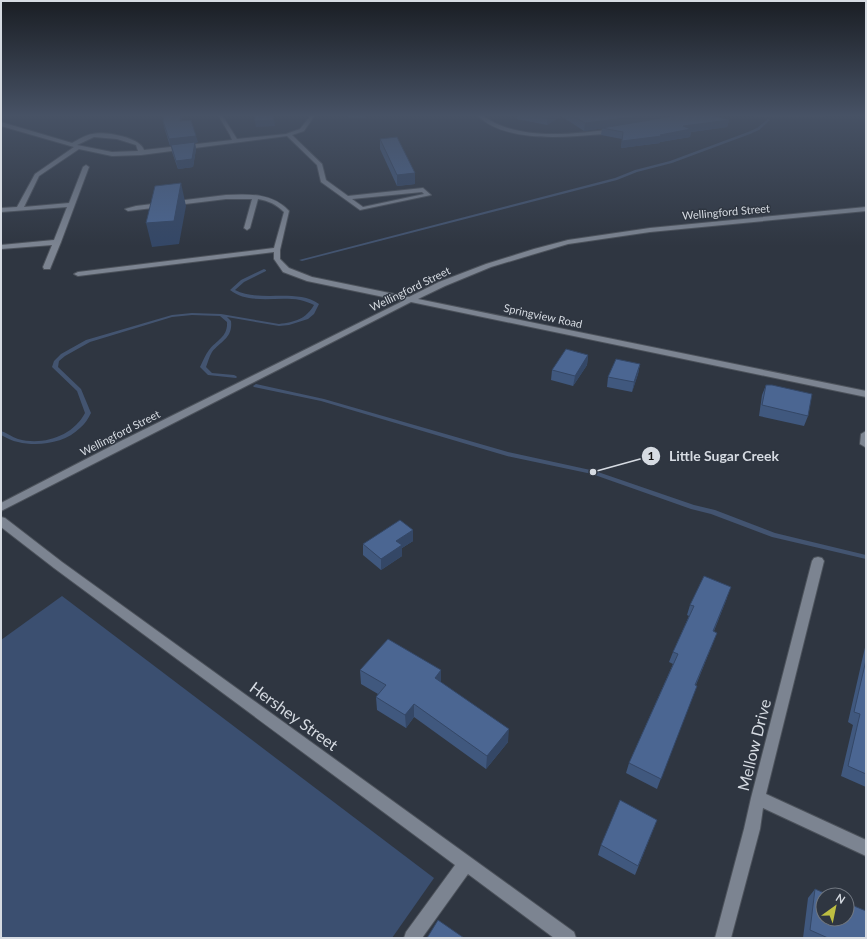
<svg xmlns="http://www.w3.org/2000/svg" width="867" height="939" viewBox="0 0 867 939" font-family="Lato,sans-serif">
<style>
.green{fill:#3b4f70}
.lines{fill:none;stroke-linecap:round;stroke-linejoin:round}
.stream{fill:#435470;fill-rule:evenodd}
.minor-casing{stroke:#4c525b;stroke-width:2}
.minor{fill:#7c8491;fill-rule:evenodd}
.wall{fill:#40587e}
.shaded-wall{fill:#344766}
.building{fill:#4b6692;stroke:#344766}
.labels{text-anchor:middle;stroke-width:3;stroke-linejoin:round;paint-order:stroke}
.far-street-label{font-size:11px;fill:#d6dbe2;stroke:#2f3641}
.near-street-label{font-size:16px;fill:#d6dbe2;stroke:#2f3641}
.leader{fill:none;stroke:#d6dbe2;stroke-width:1.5}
.callout-dot{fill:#d6dbe2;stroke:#2f3641;stroke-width:1.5}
.mark-label{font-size:12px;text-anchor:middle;font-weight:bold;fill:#111}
.callout-label{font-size:14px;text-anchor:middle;font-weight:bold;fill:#d6dbe2;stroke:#2f3641;stroke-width:3;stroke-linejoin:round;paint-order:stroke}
</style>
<rect width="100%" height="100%" fill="#2f3641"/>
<!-- green -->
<path class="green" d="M 62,596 L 434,878 L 392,938 L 1,938 L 1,640 Z"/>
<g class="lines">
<!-- stream -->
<path class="stream" d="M 768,119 L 770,120 L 759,130 L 750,134 L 672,163 L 637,172 L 617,180 L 302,261 L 299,260 L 615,178 L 635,170 L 670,161 L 748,132 L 757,128 Z
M 264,269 L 266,270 L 266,271 L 244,282 L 235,290 C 261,303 296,288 319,304 L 314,314 L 308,319 L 289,325 L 279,326 L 227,317 L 231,321 C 233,338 221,341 212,352 C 209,357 208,362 206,367 L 212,373 L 234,375 L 236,376 L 237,377 L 236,378 L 208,375 L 200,367 C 203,361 205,355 209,350 C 217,340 228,337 227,322 L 220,316 L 192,315 L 172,317 L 90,342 L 65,356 L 59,361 L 58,367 L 81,389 L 91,413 C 88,419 85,424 80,428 C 65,443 38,447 18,442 C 12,441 7,438 1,435 L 1,431 C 7,433 12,437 18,439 C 43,446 73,436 85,413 L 77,391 L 52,367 L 54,361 L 61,354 L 86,340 L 172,315 L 192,313 L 221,314 L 279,324 C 295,322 306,319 314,305 C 310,303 305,301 300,300 C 277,296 249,305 230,290 L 241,280 Z
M 256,384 L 324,399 L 508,452 L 595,471 L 694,505 L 715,510 L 775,533 L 866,555 L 866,559 L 772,537 L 711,514 L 691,509 L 592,474 L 507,456 L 321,401 L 254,387 L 253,386 Z"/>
<defs>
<path id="minor" d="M 218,115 L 222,115 L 237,139 L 286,134 L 300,129 L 311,115 L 315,115 L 304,131 L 292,135 L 322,164 L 326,180 L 348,196 L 423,188 L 431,195 L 360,210 L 321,182 L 317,165 L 287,136 L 141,155 L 112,156 L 79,149 L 39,176 L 24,207 L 69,203 L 83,167 L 86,165 L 89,167 L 61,242 L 50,269 L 44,269 L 43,267 L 52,245 L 1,249 L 1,245 L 54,240 L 67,207 L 1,212 L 1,208 L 17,207 L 35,174 L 74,147 L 1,126 L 1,122 L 72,143 C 78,140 85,135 92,134 C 104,131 140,137 144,150 L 232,140 L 230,135 ZM 94,137 L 117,139 L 136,145 L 138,151 L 112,152 L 77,145 ZM 422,192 L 424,194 L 363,207 L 352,199 Z
M 477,115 L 482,115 C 518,142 572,134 615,129 L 618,131 C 611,135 598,134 590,135 C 556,138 503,141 477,115 Z
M 754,115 L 827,115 L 825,116 L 756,116 Z
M 226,195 C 249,194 273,193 289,211 L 280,250 L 280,259 L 289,268 L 312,277 L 409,297 L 439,282 L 486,264 L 534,249 L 568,240 L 650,228 L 866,207 L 866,211 L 650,232 L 568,244 L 491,267 L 445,286 L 418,299 L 866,391 L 866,397 L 411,302 L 1,511 L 1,503 L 121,441 L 403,301 L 307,281 L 283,272 L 274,259 L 274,252 L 78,276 L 74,274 L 78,272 L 274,248 L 284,212 C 276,204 269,201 258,199 L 250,228 L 247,230 L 244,228 L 252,199 L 226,199 L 128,211 L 125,209 L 136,206 Z
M 866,431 L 866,447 L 865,447 L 860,444 L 861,434 Z
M 1,517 L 5,518 L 62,562 L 574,932 L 576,938 L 554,938 L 468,874 L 422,938 L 404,938 L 406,932 L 455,865 L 54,568 L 1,527 Z
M 818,557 L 822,558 L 824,561 L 766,794 L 866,840 L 866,856 L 763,808 L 760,829 L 731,938 L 715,938 L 744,829 L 751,798 L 812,561 L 814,558 Z"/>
</defs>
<!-- minor casing -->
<use href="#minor" class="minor-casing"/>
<!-- minor -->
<use href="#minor" class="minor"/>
</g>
<!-- wall -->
<path class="wall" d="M 164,115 L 182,115 L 182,121 L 198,142 L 195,143 L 196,149 L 193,167 L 178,169 L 172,152 L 171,145 L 170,146 L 164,127 L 163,121 Z
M 347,115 L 366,115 L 365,118 L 347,117 Z
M 517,115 L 712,115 L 729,120 L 727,127 L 691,132 L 690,137 L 660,142 L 660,143 L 621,148 L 622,139 L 601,135 L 602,128 L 584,131 L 561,116 L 547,125 L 517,119 Z
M 380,139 L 415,184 L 397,186 L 380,149 Z
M 588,355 L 587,365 L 573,386 L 551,380 L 552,370 Z
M 640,364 L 638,374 L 632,392 L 607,387 L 608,377 Z
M 766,385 L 808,416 L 804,426 L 759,416 L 762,395 Z
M 413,530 L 413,541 L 402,548 L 402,556 L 381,570 L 363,555 L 363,544 Z
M 727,598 L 714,631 L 713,643 L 696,685 L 657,789 L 626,773 L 629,763 L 673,664 L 669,662 L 673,652 L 689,616 L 687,615 L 690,605 Z
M 866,643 L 866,787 L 841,776 L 853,725 L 848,722 Z
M 360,670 L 441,670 L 441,682 L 508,742 L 486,769 L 414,717 L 406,728 L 377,710 L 376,697 L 378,694 L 361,684 Z
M 657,820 L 635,875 L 598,855 L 601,845 Z
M 815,889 L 866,938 L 803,938 L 808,898 Z"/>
<!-- shaded-wall -->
<path class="shaded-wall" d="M 181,115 L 182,115 L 181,128 L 180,121 Z
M 552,115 L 561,115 L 561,116 L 547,125 L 547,118 Z
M 647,115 L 680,115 L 632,125 L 584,131 L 585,123 Z
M 274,120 L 275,126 L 256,127 L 255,121 Z
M 729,120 L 727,127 L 691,132 L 690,137 L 660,142 L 660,143 L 621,148 L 622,141 L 660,135 L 683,126 Z
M 196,136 L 198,142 L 195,143 L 196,149 L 193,167 L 178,169 L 176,161 L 195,143 L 170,146 L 169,139 Z
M 415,173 L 415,184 L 397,186 L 397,175 Z
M 181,183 L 186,206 L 179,244 L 152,247 L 146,223 Z
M 588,355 L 587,365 L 573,386 L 575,376 Z
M 640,364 L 638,374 L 632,392 L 634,382 Z
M 413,530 L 413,541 L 402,548 L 402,556 L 381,570 L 381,559 L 396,541 Z
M 731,587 L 727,598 L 709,642 L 713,631 Z
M 717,633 L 713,643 L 691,695 L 695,685 Z
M 441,670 L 441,683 L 435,678 Z
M 414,704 L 414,717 L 406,728 L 405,715 Z
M 509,729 L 508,742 L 486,769 L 487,756 Z"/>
<!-- building -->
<path class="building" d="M 164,115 L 181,115 L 180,121 L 191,120 L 196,136 L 169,139 L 163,121 Z
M 254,115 L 272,115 L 274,120 L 255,121 Z
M 531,115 L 552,115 L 547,118 Z
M 571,115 L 647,115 L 633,117 L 585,123 Z
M 679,115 L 712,115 L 729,120 L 683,126 L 691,129 L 660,135 L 662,136 L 622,141 L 623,132 L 602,128 Z
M 397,137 L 415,173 L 397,175 L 380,139 Z
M 195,142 L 192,159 L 176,161 L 171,145 Z
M 181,183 L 174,221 L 146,223 L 155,186 Z
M 566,349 L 588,355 L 575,376 L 552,370 Z
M 616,359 L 640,364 L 634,382 L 608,377 Z
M 766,385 L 772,385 L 812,394 L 808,416 L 762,405 Z
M 400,520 L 413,530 L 396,541 L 402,545 L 381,559 L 363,544 Z
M 704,576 L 731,587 L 713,631 L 717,633 L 695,685 L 697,686 L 661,779 L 629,763 L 678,654 L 673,652 L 694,606 L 690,605 Z
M 388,639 L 441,670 L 435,678 L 509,729 L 487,756 L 414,704 L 405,715 L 376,697 L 386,685 L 360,670 Z
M 866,660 L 866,774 L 848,766 L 860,714 L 854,712 Z
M 620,800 L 657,820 L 638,866 L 601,845 Z
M 815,889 L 829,895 L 823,895 L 823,919 L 847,919 L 847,903 L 866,911 L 866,938 L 828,938 L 810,930 Z
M 438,920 L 464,938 L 427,938 Z"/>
<!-- sky -->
<linearGradient id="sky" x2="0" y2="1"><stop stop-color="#1a1e24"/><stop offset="0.47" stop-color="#475265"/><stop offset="1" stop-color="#475265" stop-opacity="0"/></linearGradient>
<rect width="867" height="246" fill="url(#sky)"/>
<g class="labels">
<!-- far-street labels -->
<g class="far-street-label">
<text transform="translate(726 212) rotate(-5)" y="4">Wellingford Street</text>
<text transform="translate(410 289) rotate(-26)" y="4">Wellingford Street</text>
<text transform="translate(543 316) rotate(12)" y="4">Springview Road</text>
<text transform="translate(120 433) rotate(-27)" y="4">Wellingford Street</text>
</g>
<!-- near-street labels -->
<g class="near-street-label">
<text transform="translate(294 716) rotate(36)" y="6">Hershey Street</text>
<text transform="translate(754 745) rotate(-76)" y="6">Mellow Drive</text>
</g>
</g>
<!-- callouts -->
<path class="leader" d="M593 472L651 456"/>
<g class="callout-dot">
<circle cx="593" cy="472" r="4"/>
<circle cx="651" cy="456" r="10"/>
</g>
<g class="mark-label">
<text x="651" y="460">1</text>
</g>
<g class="callout-label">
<text x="724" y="461">Little Sugar Creek</text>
</g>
<!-- border -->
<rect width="867" height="939" fill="none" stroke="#d6dbe2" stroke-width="4"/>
<!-- north arrow -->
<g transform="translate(835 907) rotate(33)"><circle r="19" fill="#2f3641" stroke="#727881"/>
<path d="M0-3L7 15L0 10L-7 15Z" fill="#bebf42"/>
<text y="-6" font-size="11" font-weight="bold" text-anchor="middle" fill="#d6dbe2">N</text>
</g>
</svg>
